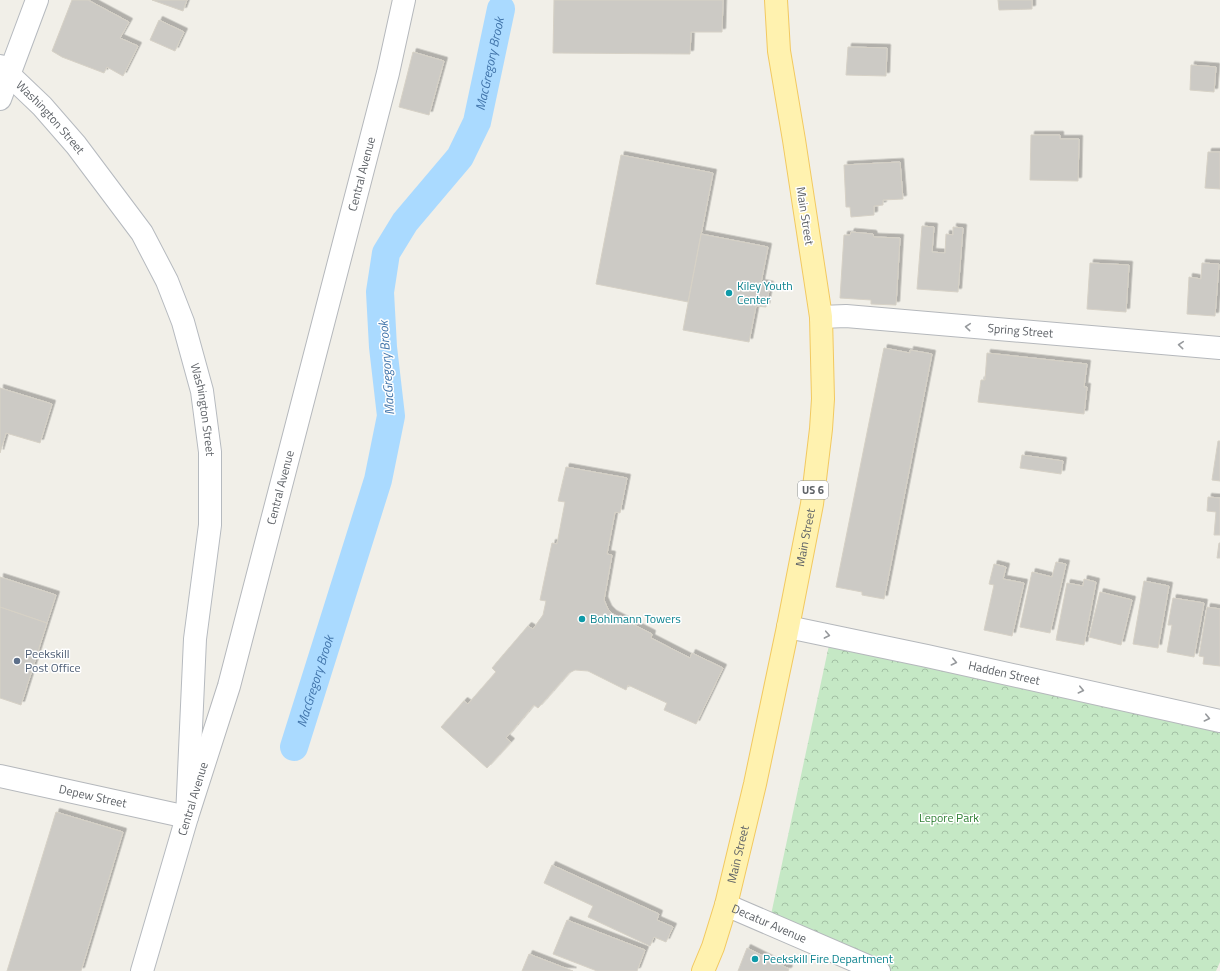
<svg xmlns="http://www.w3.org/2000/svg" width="1220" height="971" viewBox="0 0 1220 971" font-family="'Titillium Web',sans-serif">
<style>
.park{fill:url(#park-crowns)}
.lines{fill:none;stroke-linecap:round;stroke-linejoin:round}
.canal{stroke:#aadaff;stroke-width:28}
.building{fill:#cccac5;stroke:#d6d1c6;filter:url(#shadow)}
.street-casing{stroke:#b5b8bc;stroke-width:24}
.secondary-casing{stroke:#b6babf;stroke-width:24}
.primary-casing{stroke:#f2c960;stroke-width:24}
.street{stroke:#fff;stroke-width:22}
.secondary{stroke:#fff;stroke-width:22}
.primary{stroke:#fff2af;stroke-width:22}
.oneway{stroke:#979a9d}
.culture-dot{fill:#0f9aa8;stroke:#fff;stroke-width:1.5}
.service-dot{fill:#5c6f8a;stroke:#fff;stroke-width:1.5}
.labels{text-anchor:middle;stroke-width:3;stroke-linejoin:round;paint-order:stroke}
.shield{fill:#fff;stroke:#8f9295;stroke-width:1}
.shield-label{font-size:11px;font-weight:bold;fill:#5f6368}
.street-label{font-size:12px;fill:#5f6368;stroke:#fff}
.culture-label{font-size:12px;fill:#0d838f;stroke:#fff;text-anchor:start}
.service-label{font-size:12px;fill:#4e5e75;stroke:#fff;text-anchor:start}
.park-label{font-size:12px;fill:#348238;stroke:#fff}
.water-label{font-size:13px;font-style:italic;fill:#4174aa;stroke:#fff}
</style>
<defs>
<pattern id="park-crowns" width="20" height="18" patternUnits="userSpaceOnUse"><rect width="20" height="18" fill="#c5e8c5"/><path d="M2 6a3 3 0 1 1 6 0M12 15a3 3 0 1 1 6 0" fill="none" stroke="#a3c0a4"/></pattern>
<filter id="shadow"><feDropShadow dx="3.5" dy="-3.5" stdDeviation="0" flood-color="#0004"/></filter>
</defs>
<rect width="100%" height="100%" fill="#f1efe8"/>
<!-- park -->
<path class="park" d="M 831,636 L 1220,722 L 1220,962 L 1216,971 L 878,971 L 769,924 Z"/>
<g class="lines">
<!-- canal -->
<path class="canal" id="s1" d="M 294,747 L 378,480 L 391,416 L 383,347 L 380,292 L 386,253 L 405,222 L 460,157 L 477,122 L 501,9"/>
</g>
<!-- building -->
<path class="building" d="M 72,0 L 88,0 L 129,22 L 120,38 L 138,46 L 123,76 L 107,67 L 104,73 L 62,57 L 52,51 Z
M 152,0 L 187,0 L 183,11 Z
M 554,0 L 723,0 L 722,32 L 691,32 L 690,54 L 553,53 Z
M 998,0 L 1032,0 L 1032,9 L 999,10 Z
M 159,20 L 184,32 L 175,51 L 150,40 Z
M 848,47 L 887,48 L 886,76 L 846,75 Z
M 413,52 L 444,61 L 429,115 L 399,107 Z
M 1191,65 L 1216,67 L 1214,92 L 1190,90 Z
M 1031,135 L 1060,135 L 1060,139 L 1079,139 L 1078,181 L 1030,180 Z
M 1208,152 L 1220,152 L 1220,189 L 1205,188 Z
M 621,155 L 713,173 L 688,302 L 596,284 Z
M 900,162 L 903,199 L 883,200 L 883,205 L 874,206 L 874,215 L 851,217 L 850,207 L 846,207 L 844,165 Z
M 922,226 L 934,227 L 932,252 L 945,253 L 946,234 L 953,235 L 953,227 L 963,228 L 958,292 L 917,289 Z
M 851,232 L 873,234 L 874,237 L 900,238 L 896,305 L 871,304 L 871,300 L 840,298 L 844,235 L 850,235 Z
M 701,234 L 768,247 L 761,283 L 770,285 L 766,307 L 756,306 L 749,342 L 683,330 Z
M 1090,263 L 1129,265 L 1126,312 L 1087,309 Z
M 1202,263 L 1219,264 L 1215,316 L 1187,314 L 1189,277 L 1201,279 Z
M 884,348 L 910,353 L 910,350 L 932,354 L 884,599 L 862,595 L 862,592 L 836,587 Z
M 987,353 L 1087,364 L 1084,387 L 1087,387 L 1084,414 L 978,402 L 981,380 L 985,380 Z
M 0,388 L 52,404 L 40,443 L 6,433 L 0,453 Z
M 1218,441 L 1220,441 L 1220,481 L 1212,480 Z
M 1022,455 L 1063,461 L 1061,474 L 1020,468 Z
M 566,467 L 627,478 L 620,513 L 615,512 L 607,554 L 612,555 L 604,600 L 608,609 L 613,614 L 652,634 L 651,638 L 690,658 L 692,653 L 723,668 L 696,724 L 664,710 L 667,703 L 628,685 L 626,690 L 588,671 L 575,670 L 569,673 L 538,708 L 534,705 L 506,738 L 511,742 L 487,768 L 441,727 L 464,701 L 468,704 L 496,672 L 492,668 L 528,626 L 533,629 L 543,615 L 546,601 L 540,600 L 552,543 L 557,544 L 565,502 L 558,501 Z
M 1208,497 L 1220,498 L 1220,535 L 1214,535 L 1216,512 L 1207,511 Z
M 1219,543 L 1220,543 L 1220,558 L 1217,558 Z
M 1056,562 L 1066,564 L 1050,633 L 1020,627 L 1032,572 L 1052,577 Z
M 994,564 L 1006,567 L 1003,579 L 1024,583 L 1012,636 L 984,630 L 994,585 L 989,584 Z
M 0,577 L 56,595 L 47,623 L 0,607 Z
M 1084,579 L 1096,582 L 1084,645 L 1056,640 L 1067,583 L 1083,586 Z
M 1144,581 L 1169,586 L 1158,648 L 1133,644 Z
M 1100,592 L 1132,600 L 1121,645 L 1089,637 Z
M 1173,598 L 1204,603 L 1194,657 L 1167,652 L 1172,625 L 1168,625 Z
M 0,607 L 47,623 L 21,705 L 0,698 Z
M 1207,607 L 1220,609 L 1220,666 L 1203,664 L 1204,657 L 1199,656 Z
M 56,812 L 123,832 L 81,971 L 7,971 Z
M 552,865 L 659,914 L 657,920 L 673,927 L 666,942 L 654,937 L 650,946 L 588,917 L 593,906 L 544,883 Z
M 567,920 L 645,950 L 637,971 L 597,971 L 553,954 Z
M 747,948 L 789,969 L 788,971 L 738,971 Z
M 529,954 L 573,971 L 522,971 Z"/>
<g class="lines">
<defs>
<g id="street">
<path id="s2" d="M 821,317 L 846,316 L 1220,348"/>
<path id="s3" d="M 788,627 L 927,656 L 1220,721"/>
<path id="s4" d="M 0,776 L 187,817 L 229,686 L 388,73 L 404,0"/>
<path id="s5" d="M 726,905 L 879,971"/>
</g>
<g id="secondary">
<path id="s6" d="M 0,66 L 42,106 L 76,145 L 142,233 L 167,281 L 183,322 L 202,391 L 210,452 L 210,525 L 195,639 L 187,817 L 142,971"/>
<path d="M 0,99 L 37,0"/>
</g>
<g id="primary">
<path id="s7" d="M 703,971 L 713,947 L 726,905 L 755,784 L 788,627 L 812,504 L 821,429 L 823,399 L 821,317 L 794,140 L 779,51 L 776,0"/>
</g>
</defs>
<!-- street casing -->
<use href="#street" class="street-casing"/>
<!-- secondary casing -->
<use href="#secondary" class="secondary-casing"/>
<!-- primary casing -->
<use href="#primary" class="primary-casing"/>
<!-- street -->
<use href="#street" class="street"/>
<!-- secondary -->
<use href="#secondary" class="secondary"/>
<!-- primary -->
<use href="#primary" class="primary"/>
</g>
<!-- one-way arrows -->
<defs><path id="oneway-chevron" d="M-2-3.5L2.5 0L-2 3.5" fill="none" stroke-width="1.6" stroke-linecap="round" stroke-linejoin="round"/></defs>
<g class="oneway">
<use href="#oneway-chevron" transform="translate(968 327) rotate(-175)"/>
<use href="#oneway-chevron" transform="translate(1181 345) rotate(-175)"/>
<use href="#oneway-chevron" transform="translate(827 635) rotate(11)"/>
<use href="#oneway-chevron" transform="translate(954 662) rotate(13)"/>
<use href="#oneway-chevron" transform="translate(1081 690) rotate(13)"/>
<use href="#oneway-chevron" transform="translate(1207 718) rotate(13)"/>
</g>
<!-- markers -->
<g class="culture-dot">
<circle cx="729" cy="293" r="4"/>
<circle cx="582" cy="619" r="4"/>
<circle cx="755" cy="959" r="4"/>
</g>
<circle class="service-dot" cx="17" cy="661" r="4"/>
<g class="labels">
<!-- shield labels -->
<rect class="shield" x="798" y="481" width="30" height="18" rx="3"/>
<g class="shield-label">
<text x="813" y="494">US 6</text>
</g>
<!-- street labels -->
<g class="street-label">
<text dy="4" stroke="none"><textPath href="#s6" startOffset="72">Washington Street</textPath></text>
<text dy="4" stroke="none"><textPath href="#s4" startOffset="858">Central Avenue</textPath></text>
<text transform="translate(805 216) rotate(81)" y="4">Main Street</text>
<text dy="4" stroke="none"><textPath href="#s2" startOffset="200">Spring Street</textPath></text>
<text dy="4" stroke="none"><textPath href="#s6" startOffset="408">Washington Street</textPath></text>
<text dy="4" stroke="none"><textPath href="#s4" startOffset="534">Central Avenue</textPath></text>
<text dy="4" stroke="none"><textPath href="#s7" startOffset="446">Main Street</textPath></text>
<text dy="4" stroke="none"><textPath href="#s3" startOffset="221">Hadden Street</textPath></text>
<text dy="4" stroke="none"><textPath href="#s4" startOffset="95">Depew Street</textPath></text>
<text transform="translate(193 799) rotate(-73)" y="4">Central Avenue</text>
<text dy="4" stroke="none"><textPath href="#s7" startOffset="122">Main Street</textPath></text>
<text dy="4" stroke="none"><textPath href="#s5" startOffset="47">Decatur Avenue</textPath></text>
</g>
<!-- culture labels -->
<g class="culture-label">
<text x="737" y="290">Kiley Youth<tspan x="737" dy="14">Center</tspan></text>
<text x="590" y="623">Bohlmann Towers</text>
<text x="763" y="963">Peekskill Fire Department</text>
</g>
<!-- service labels -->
<g class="service-label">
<text x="25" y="658">Peekskill<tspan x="25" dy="14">Post Office</tspan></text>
</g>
<!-- park labels -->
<g class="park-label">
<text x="949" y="822">Lepore Park</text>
</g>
<!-- water labels -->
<g class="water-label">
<text dy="5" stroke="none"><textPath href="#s1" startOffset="729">MacGregory Brook</textPath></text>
<text transform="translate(386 368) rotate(-94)" y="5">MacGregory Brook</text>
<text dy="5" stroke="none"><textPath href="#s1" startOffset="69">MacGregory Brook</textPath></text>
</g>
</g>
</svg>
